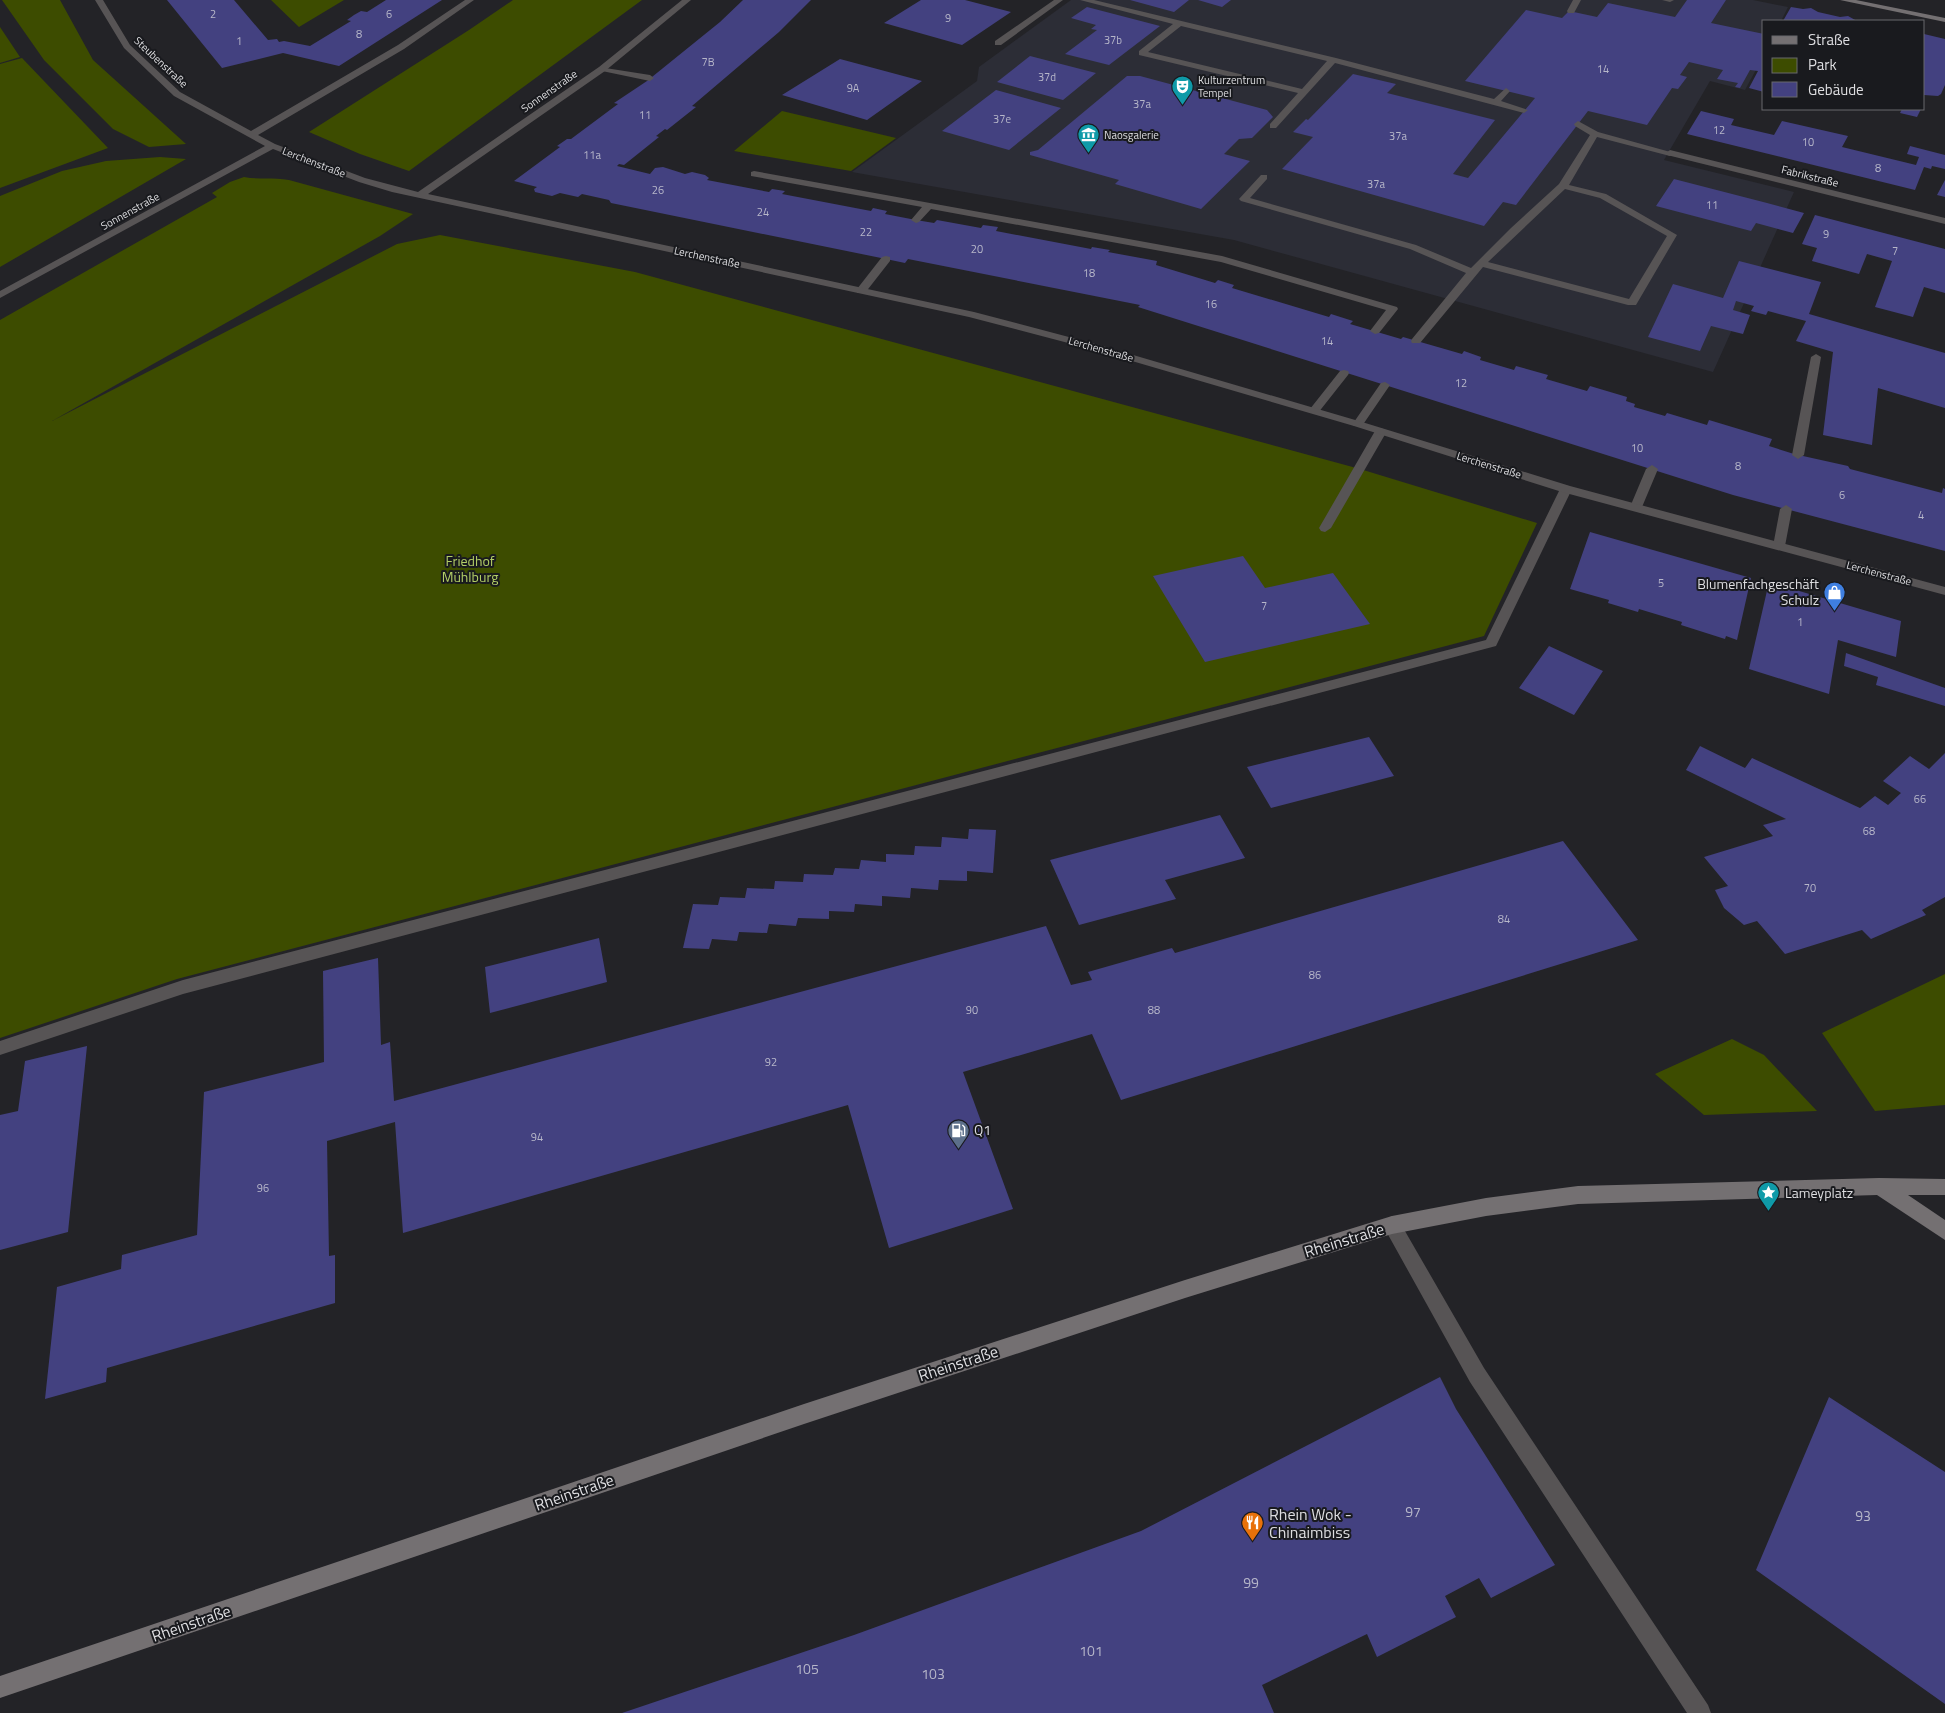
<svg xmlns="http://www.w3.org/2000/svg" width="1945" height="1713" viewBox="0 0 1945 1713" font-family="'Titillium Web',sans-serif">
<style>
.built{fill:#2c2d36}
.green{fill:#3d4c00}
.building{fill:#434180}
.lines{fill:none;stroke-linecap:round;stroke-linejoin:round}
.lane{fill:#575455;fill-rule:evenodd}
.street{fill:#575455;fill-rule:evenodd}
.secondary{fill:#747072;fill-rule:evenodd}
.labels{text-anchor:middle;stroke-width:4;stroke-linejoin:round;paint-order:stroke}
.number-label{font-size:11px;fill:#b7b7c9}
.far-street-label{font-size:11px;fill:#dedee1;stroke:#191a1e}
.far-poi-label{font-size:11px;fill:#dedee1;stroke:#191a1e;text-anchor:start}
.park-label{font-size:14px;fill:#b3ce67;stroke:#191a1e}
.poi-label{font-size:14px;fill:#dedee1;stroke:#191a1e;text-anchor:start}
.near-number-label{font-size:14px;fill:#b7b7c9}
.near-street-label{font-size:16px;fill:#dedee1;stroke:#191a1e}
.near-poi-label{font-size:16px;fill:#dedee1;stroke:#191a1e;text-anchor:start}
</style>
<rect width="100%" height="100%" fill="#232327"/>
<!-- built -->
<path class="built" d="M 1071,0 L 1753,0 L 1788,7 L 1781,21 L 1764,21 L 1764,55 L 1745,90 L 1710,81 L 1664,160 L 1794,192 L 1713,372 L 1234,240 L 852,172 L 977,81 L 979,67 Z"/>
<!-- green -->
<path class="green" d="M 2,0 L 60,0 L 93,60 L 186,144 L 149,147 L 113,129 L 44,60 Z
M 271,0 L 344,0 L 299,27 Z
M 513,0 L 642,0 L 409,171 L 360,154 L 309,132 L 469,30 Z
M 0,27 L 20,57 L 0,63 Z
M 22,58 L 108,148 L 0,188 L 0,64 Z
M 782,111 L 896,138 L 851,171 L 734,151 Z
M 160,157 L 186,159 L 0,267 L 0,196 L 62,171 L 106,161 Z
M 244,177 C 259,180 273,177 289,180 L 413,214 L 380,236 L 52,421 L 397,244 L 440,235 L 635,272 L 1360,469 L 1537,523 L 1484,636 L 177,979 L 0,1038 L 0,320 L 217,197 L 212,193 L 230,182 Z
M 1945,974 L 1945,1105 L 1875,1111 L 1822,1033 Z
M 1732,1039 L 1764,1055 L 1817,1111 L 1704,1115 L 1655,1074 Z"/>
<!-- building -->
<path class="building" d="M 167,0 L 234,0 L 268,40 L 277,39 L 279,42 L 284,41 L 310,46 L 351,21 L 347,20 L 354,15 L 361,11 L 367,12 L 386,0 L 442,0 L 339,66 L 283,53 L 222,68 Z
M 743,0 L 811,0 L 779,32 L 692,106 L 696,107 L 667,130 L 665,129 L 656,136 L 659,137 L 624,165 L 619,164 L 617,166 L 650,174 L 655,168 L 663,167 L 685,174 L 692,172 L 705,175 L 709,178 L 707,180 L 769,192 L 772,189 L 785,191 L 782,194 L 871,211 L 873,208 L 887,211 L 885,214 L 916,220 L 934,223 L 937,220 L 981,228 L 983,225 L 998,227 L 996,231 L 1091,249 L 1092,247 L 1110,250 L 1108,252 L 1157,261 L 1156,265 L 1215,283 L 1218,280 L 1234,285 L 1232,288 L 1329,317 L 1331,314 L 1353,321 L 1350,324 L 1401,339 L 1403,337 L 1462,354 L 1464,351 L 1481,357 L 1480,360 L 1514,370 L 1516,366 L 1548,375 L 1546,379 L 1587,391 L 1590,386 L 1627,397 L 1626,401 L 1635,404 L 1634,407 L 1665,416 L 1667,413 L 1707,425 L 1709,420 L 1772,439 L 1769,446 L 1794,454 L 1848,466 L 1850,469 L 1942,493 L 1943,488 L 1945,489 L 1945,551 L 1733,495 L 1138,307 L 1140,305 L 1135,304 L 908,259 L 905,263 L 886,259 L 611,203 L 609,200 L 582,194 L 578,197 L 560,193 L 552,196 L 535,192 L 534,189 L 537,187 L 514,181 L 560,147 L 557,146 L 567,139 L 571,139 L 618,104 L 614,103 L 647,81 L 720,22 Z
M 921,0 L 965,0 L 1011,12 L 962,45 L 884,23 Z
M 1130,0 L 1189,0 L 1174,12 Z
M 1198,0 L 1231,0 L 1222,7 Z
M 1687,0 L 1726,0 L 1711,23 L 1764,34 L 1764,92 L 1749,88 L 1758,71 L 1750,70 L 1740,88 L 1735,87 L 1738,83 L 1717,79 L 1723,70 L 1689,62 L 1680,75 L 1687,77 L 1678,89 L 1672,88 L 1647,125 L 1588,111 L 1516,205 L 1503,202 L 1484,226 L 1282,169 L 1313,137 L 1293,132 L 1306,119 L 1308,120 L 1353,74 L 1396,84 L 1387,93 L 1495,120 L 1453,174 L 1468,178 L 1535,98 L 1465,81 L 1526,10 L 1562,18 L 1569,11 L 1597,17 L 1608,3 L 1675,17 Z
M 1087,7 L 1160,26 L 1109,65 L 1065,54 L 1097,30 L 1091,29 L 1096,25 L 1071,18 Z
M 1791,7 L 1803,9 L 1811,8 L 1818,12 L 1840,17 L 1848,16 L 1857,21 L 1783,21 Z
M 1924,34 L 1945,39 L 1945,85 L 1941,94 L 1938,96 L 1924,95 Z
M 1030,56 L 1096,73 L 1063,100 L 997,82 Z
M 840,59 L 922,81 L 867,120 L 782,95 Z
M 1127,76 L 1140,76 L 1267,110 L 1273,117 L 1252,138 L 1239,139 L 1224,154 L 1250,161 L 1201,209 L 1115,184 L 1119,180 L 1030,155 L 1030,152 L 1038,150 Z
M 996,90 L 1061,108 L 1009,150 L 942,131 Z
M 1902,109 L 1921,109 L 1917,117 L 1900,113 Z
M 1701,111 L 1734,119 L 1731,125 L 1774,135 L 1782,121 L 1848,136 L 1842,147 L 1916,165 L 1919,157 L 1907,154 L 1910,146 L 1945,155 L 1945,169 L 1932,166 L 1931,169 L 1924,167 L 1915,190 L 1687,134 Z
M 1674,179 L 1767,203 L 1804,213 L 1793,233 L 1756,223 L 1751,231 L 1656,206 Z
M 1945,180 L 1945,197 L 1937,195 Z
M 1815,215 L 1945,249 L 1945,293 L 1924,287 L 1913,317 L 1875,307 L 1892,261 L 1867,254 L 1859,274 L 1812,261 L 1817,248 L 1802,244 Z
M 1739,261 L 1821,282 L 1809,314 L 1945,353 L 1945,408 L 1878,388 L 1872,445 L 1823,435 L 1833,352 L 1796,341 L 1806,321 L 1768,311 L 1766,315 L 1751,311 L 1754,306 L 1736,301 L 1733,310 L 1750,315 L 1743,334 L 1711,326 L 1700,351 L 1648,337 L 1673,284 L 1723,298 Z
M 1590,532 L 1751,578 L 1737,640 L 1726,636 L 1725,639 L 1681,625 L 1682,622 L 1639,609 L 1638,612 L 1608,603 L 1609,600 L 1570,589 Z
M 1243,556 L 1265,588 L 1333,573 L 1370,624 L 1205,662 L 1153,576 Z
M 1769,582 L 1901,621 L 1896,657 L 1838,640 L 1829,694 L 1749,669 Z
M 1549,646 L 1603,671 L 1574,715 L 1519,688 Z
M 1846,653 L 1945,688 L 1945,706 L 1876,685 L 1878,677 L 1844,666 Z
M 1369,737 L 1394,776 L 1271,808 L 1247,767 Z
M 1700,746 L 1745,768 L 1752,758 L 1860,808 L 1875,796 L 1888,805 L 1901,793 L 1883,781 L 1910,756 L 1929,769 L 1945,753 L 1945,897 L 1922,910 L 1926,915 L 1871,939 L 1862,930 L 1785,954 L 1757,921 L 1744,925 L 1724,908 L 1715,890 L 1728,886 L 1704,857 L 1773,836 L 1763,825 L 1786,819 L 1686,770 Z
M 1220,815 L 1245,858 L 1165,880 L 1176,899 L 1079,925 L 1050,860 Z
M 969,829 L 996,830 L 993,873 L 967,871 L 967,881 L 939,880 L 938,890 L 911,888 L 910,898 L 882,896 L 882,906 L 855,904 L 854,912 L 829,911 L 829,919 L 798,918 L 796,926 L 769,924 L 767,933 L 739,932 L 737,941 L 712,939 L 709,949 L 683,948 L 693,904 L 718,905 L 720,897 L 745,898 L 747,888 L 774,889 L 775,881 L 803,882 L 804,874 L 833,875 L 835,868 L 859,869 L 861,860 L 886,862 L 886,854 L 914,855 L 915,846 L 941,847 L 942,837 L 968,839 Z
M 1563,841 L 1638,940 L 1121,1100 L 1092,1034 L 963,1072 L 1013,1209 L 889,1248 L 848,1105 L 403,1233 L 395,1122 L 327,1141 L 329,1256 L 335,1255 L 335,1303 L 107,1368 L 106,1382 L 45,1399 L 57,1287 L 121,1269 L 122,1255 L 197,1235 L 204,1092 L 324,1062 L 323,971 L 378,958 L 381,1045 L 390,1042 L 394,1101 L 1046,926 L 1071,985 L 1092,980 L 1088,972 L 1172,948 L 1175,953 Z
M 599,938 L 607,982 L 490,1013 L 485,967 Z
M 87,1046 L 68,1232 L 0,1250 L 0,1115 L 18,1111 L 25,1061 Z
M 1440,1377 L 1456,1409 L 1555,1565 L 1491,1598 L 1479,1578 L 1445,1596 L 1456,1617 L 1377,1657 L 1367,1634 L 1262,1685 L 1274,1713 L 622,1713 L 854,1635 L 1141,1531 Z
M 1829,1397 L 1945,1472 L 1945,1704 L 1756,1570 Z"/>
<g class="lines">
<!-- lane -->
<path class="lane" d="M 1054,0 L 1063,0 L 1001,45 L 995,45 L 995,41 Z
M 1080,0 L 1094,0 L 1336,58 L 1494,99 L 1506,88 L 1510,91 L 1501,101 L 1528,110 L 1524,113 L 1335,63 L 1276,128 L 1270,128 L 1270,124 L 1298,93 L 1139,55 L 1139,51 L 1173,24 ZM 1181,26 L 1327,61 L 1302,89 L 1148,52 Z
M 1573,0 L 1581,0 L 1574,13 L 1568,13 L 1567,11 Z
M 1662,0 L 1674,0 L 1670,2 Z
M 599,67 L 650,75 L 654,78 L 650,81 L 602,71 L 599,71 Z
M 1578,121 L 1598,132 L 1674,153 L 1670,156 L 1597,137 L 1569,185 L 1606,194 L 1677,235 L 1636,305 L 1628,305 L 1483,267 L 1420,343 L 1412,343 L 1411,341 L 1412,339 L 1466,273 L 1410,249 L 1241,201 L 1239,199 L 1261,175 L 1267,175 L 1267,179 L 1250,198 L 1416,245 L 1471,268 L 1511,228 L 1559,184 L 1590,135 L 1575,126 L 1574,124 ZM 1565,189 L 1600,198 L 1667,236 L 1629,299 L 1488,262 Z
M 754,171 L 1222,256 L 1397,307 L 1398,309 L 1379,333 L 1375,334 L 1370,331 L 1386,310 L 1221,262 L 931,209 L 919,222 L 916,223 L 911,220 L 922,207 L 751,176 L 751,172 Z
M 886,256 L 890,257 L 890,261 L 865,293 L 857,293 L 857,289 L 882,257 Z
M 1816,354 L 1821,357 L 1804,455 L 1798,459 L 1792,455 L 1811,357 Z
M 1344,370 L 1348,371 L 1349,373 L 1348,375 L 1318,413 L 1310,413 L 1308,411 L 1310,409 L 1340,371 Z
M 1385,382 L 1390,385 L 1362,426 L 1354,426 L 1352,424 L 1354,422 L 1381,383 Z
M 1381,428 L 1387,431 L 1331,528 L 1325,532 L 1321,531 L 1319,528 L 1375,431 Z
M 1652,465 L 1658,469 L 1642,507 L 1636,511 L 1632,510 L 1630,507 L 1646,469 Z
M 1566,485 L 1572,489 L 1496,646 L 183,994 L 0,1055 L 0,1041 L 183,980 L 1486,640 L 1560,489 Z
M 1786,505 L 1792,509 L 1785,546 L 1779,550 L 1773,546 L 1780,509 Z
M 1392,1216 L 1398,1219 L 1484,1368 L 1708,1705 L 1711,1713 L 1687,1713 L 1470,1382 L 1386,1231 L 1383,1225 L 1386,1219 Z"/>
<!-- street -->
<path class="street" d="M 95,0 L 103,0 L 130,45 L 180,92 L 251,131 L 398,45 L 465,0 L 474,0 L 404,49 L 258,135 L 275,144 L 365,178 L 418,192 L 599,67 L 682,0 L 691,0 L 605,71 L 428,194 L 974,312 L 1099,345 L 1362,422 L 1570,486 L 1945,587 L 1945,595 L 1562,492 L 1354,426 L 1091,349 L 969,317 L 392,192 L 359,182 L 273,149 L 0,298 L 0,291 L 265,146 L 174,96 L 124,48 Z
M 1670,150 L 1945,218 L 1945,224 L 1667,155 L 1666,153 Z"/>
<!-- secondary -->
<path class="secondary" d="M 1840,0 L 1856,0 L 1945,18 L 1945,22 Z
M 1879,1178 L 1945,1179 L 1945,1195 L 1908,1195 L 1945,1220 L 1945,1240 L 1877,1195 L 1578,1204 L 1486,1216 L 1392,1234 L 1185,1298 L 804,1424 L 0,1698 L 0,1676 L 804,1404 L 1185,1280 L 1392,1216 L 1486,1198 L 1578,1186 Z"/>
</g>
<!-- icons -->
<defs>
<symbol id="theatre-pin" viewBox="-11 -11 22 30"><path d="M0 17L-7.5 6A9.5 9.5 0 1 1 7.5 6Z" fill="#0f9aa8" stroke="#191a1e"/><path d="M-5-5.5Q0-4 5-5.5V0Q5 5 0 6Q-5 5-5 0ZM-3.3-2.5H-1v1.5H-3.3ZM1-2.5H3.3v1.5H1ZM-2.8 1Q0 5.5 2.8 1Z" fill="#fff"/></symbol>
<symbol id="museum-pin" viewBox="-11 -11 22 30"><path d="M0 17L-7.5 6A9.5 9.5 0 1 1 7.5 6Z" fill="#0f9aa8" stroke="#191a1e"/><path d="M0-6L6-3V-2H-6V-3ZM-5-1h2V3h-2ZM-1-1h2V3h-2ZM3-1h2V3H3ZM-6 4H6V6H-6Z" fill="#fff"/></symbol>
<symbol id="shop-pin" viewBox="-11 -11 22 30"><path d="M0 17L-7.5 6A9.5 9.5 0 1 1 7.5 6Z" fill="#3f7fe0" stroke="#191a1e"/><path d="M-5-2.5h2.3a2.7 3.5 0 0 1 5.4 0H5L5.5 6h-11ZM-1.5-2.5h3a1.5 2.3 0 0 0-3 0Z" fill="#fff"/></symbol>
<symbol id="fuel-pin" viewBox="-11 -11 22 30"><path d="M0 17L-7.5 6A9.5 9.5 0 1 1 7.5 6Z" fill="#5c6f8a" stroke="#191a1e"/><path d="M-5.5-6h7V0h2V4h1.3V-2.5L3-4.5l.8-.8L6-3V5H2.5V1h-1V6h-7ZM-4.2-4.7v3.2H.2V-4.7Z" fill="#fff"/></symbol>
<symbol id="sight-pin" viewBox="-11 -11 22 30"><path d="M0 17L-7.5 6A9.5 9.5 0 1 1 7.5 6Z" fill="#0f9aa8" stroke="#191a1e"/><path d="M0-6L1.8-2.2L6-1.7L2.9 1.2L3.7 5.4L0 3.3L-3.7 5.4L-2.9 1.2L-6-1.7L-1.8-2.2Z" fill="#fff"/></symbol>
<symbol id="restaurant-pin" viewBox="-11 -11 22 30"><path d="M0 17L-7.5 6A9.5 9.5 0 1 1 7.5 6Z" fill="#e8710a" stroke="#191a1e"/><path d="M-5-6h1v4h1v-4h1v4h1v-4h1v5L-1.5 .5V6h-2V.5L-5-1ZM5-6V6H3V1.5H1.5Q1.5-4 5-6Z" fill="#fff"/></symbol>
</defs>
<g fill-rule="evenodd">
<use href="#theatre-pin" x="1170" y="74" width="25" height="34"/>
<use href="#museum-pin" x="1076" y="122" width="25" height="34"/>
<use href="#shop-pin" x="1822" y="580" width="25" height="34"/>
<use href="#fuel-pin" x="946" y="1118" width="25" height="34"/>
<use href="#sight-pin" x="1756" y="1180" width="25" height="34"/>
<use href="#restaurant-pin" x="1240" y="1510" width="25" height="34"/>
</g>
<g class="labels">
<!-- number labels -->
<g class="number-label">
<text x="213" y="18">2</text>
<text x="389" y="18">6</text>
<text x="948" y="22">9</text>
<text x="359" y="38">8</text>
<text x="1113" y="44">37b</text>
<text x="239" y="45">1</text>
<text x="708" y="66">7B</text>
<text x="1603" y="73">14</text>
<text x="1047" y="81">37d</text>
<text x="853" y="92">9A</text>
<text x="1142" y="108">37a</text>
<text x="645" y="119">11</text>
<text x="1002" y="123">37e</text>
<text x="1719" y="134">12</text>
<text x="1398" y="140">37a</text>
<text x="1808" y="146">10</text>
<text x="592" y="159">11a</text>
<text x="1878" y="172">8</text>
<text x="1376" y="188">37a</text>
<text x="658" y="194">26</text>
<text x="1712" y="209">11</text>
<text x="763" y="216">24</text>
<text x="866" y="236">22</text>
<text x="1826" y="238">9</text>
<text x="977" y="253">20</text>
<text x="1895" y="255">7</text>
<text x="1089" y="277">18</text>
<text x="1211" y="308">16</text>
<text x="1327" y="345">14</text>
<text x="1461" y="387">12</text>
<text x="1637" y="452">10</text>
<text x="1738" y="470">8</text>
<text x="1842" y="499">6</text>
<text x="1921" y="519">4</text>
<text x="1661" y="587">5</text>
<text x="1264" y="610">7</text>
<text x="1800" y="626">1</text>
<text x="1920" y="803">66</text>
<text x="1869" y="835">68</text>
<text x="1810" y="892">70</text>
<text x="1504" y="923">84</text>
<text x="1315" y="979">86</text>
<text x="972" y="1014">90</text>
<text x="1154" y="1014">88</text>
<text x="771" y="1066">92</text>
<text x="537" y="1141">94</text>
<text x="263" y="1192">96</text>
</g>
<!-- far-street labels -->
<g class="far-street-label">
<text transform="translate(161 62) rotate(43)" y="4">Steubenstraße</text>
<text transform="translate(549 91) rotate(-35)" y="4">Sonnenstraße</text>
<text transform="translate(314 162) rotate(21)" y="4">Lerchenstraße</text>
<text transform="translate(1810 176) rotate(14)" y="4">Fabrikstraße</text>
<text transform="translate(130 211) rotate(-29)" y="4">Sonnenstraße</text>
<text transform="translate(707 257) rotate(12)" y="4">Lerchenstraße</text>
<text transform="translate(1101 349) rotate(16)" y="4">Lerchenstraße</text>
<text transform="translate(1489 465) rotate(17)" y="4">Lerchenstraße</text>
<text transform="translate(1879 573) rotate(15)" y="4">Lerchenstraße</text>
</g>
<!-- far-poi labels -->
<g class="far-poi-label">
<text x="1198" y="84">Kulturzentrum<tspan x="1198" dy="13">Tempel</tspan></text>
<text x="1104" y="139">Naosgalerie</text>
</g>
<!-- park labels -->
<g class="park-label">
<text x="470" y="566">Friedhof<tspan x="470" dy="16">Mühlburg</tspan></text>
</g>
<!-- poi labels -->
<g class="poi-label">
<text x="1819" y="589" text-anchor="end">Blumenfachgeschäft<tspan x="1819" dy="16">Schulz</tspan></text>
<text x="974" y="1135">Q1</text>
<text x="1785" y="1198">Lameyplatz</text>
</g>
<!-- near-number labels -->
<g class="near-number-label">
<text x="1413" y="1517">97</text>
<text x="1863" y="1521">93</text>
<text x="1251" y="1588">99</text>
<text x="1091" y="1656">101</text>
<text x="807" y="1674">105</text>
<text x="933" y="1679">103</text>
</g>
<!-- near-street labels -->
<g class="near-street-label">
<text transform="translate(1344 1240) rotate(-17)" y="6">Rheinstraße</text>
<text transform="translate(958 1363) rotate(-18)" y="6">Rheinstraße</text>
<text transform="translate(574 1492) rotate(-19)" y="6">Rheinstraße</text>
<text transform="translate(191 1623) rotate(-19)" y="6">Rheinstraße</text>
</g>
<!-- near-poi labels -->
<g class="near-poi-label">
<text x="1269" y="1520">Rhein Wok -<tspan x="1269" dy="18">Chinaimbiss</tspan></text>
</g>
</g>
<!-- legend -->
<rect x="1762" y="20" width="162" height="90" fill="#191a1e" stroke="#68686c"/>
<rect x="1772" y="36" width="25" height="8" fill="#747072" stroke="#68686c"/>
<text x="1808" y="45" font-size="15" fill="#dedee1">Straße</text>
<rect x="1772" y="58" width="25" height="15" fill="#3d4c00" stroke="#68686c"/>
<text x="1808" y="70" font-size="15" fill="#dedee1">Park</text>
<rect x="1772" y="82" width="25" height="15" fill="#434180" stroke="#68686c"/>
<text x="1808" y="95" font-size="15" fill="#dedee1">Gebäude</text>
</svg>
